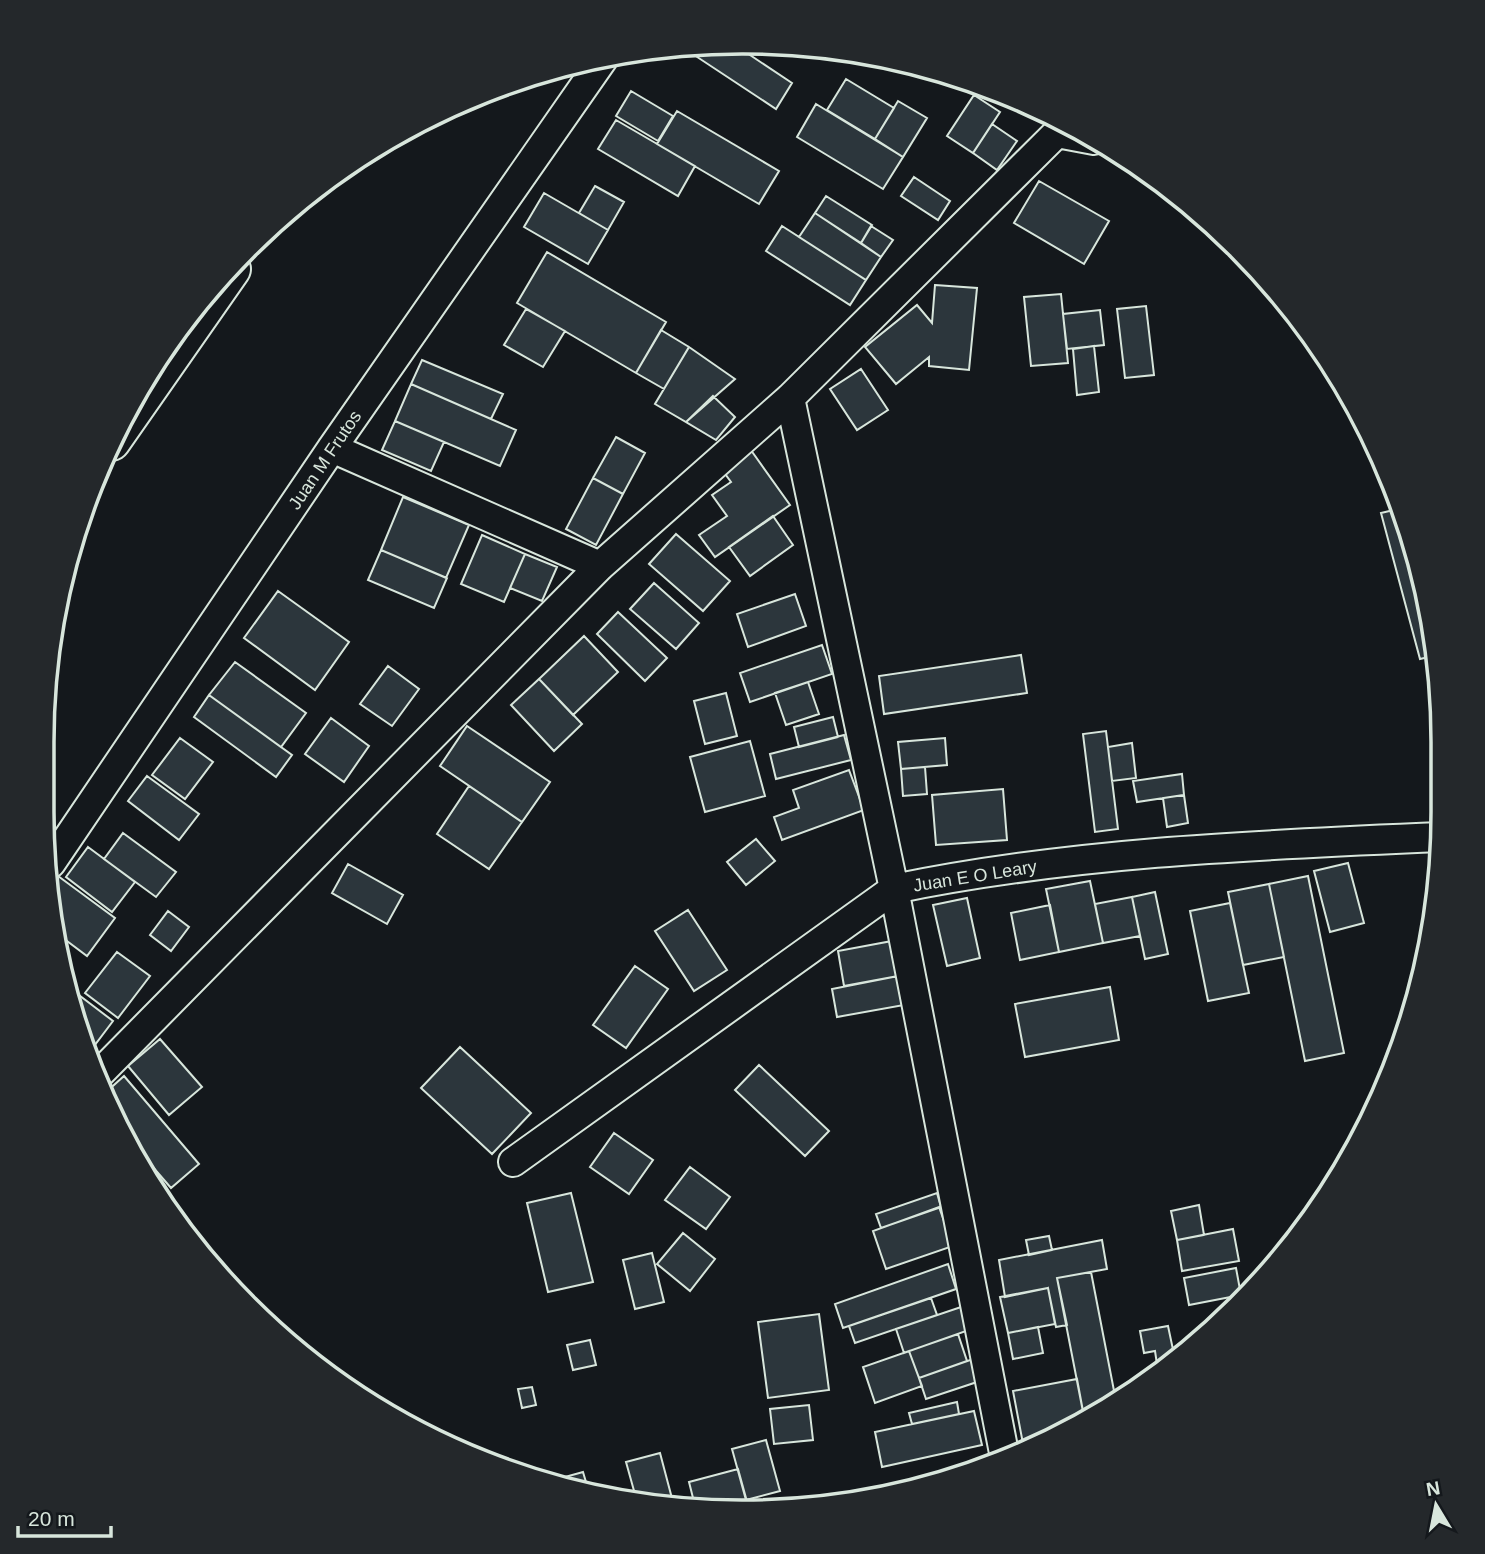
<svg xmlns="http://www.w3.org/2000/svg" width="1485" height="1554" viewBox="0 0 1485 1554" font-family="Arial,sans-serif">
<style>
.building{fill:#2c363c;stroke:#d8e6dc;stroke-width:2}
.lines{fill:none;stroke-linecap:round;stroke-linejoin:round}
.minor-casing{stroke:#d8e6dc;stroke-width:32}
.trunk-casing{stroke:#d8e6dc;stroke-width:42}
.minor{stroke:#14181c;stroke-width:28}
.trunk{stroke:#14181c;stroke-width:38}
.labels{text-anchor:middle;stroke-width:5;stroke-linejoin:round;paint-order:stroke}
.street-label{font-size:18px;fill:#d8e6dc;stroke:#14181c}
.rim{fill:none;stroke:#d8e6dc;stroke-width:3.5}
</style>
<rect width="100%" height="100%" fill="#14181c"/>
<!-- building -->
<path class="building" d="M 735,45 L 792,83 L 776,109 L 682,47 Z
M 846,79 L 894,108 L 875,139 L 827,110 Z
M 631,91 L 673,116 L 658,141 L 616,116 Z
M 974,95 L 1000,112 L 973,153 L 947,136 Z
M 898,101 L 927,118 L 903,157 L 875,139 Z
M 816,104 L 903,157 L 883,189 L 797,137 Z
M 677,111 L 779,171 L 759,204 L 657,144 Z
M 616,120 L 695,166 L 678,196 L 598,149 Z
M 992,124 L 1017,141 L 997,170 L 973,153 Z
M 914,177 L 950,201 L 938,220 L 901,196 Z
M 1039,181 L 1109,221 L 1084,264 L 1014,223 Z
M 595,186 L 624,202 L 608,230 L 579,213 Z
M 544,193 L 608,230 L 588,264 L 524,227 Z
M 826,196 L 872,225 L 861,243 L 815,213 Z
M 815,213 L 881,257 L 866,280 L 799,237 Z
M 782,226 L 866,280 L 850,305 L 766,251 Z
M 871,226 L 893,240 L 881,257 L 861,243 Z
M 547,252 L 666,322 L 636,373 L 517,303 Z
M 935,285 L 977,288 L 969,370 L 929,366 L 929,357 L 896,384 L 865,347 L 917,305 L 932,323 Z
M 1061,294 L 1068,363 L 1031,366 L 1024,297 Z
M 1146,306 L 1154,375 L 1125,378 L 1117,309 Z
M 526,309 L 565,331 L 543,367 L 504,345 Z
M 1100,310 L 1104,345 L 1067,349 L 1063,314 Z
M 661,330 L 689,347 L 664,389 L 636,373 Z
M 1094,346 L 1099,392 L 1077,395 L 1073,349 Z
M 689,347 L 735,379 L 686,422 L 655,404 Z
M 422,360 L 503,394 L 491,419 L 411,384 Z
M 861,369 L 888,410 L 857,430 L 830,389 Z
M 411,384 L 516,430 L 500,466 L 395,421 Z
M 713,396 L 735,417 L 716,440 L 686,422 Z
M 395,421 L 444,442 L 431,471 L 382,450 Z
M 616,437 L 645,453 L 623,494 L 593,478 Z
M 748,446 L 790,505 L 715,557 L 699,535 L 727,516 L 712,495 L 731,482 L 720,467 Z
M 593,478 L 623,494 L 596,545 L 566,529 Z
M 403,497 L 469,525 L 446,578 L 381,550 Z
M 1402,508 L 1437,651 L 1437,655 L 1420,659 L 1381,513 Z
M 773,516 L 793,545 L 750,576 L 729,547 Z
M 676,534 L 730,581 L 703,611 L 649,564 Z
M 482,535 L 525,554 L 504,602 L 461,584 Z
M 381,550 L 447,578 L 434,608 L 368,580 Z
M 525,554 L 557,567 L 542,601 L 510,588 Z
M 654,583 L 699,623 L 676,649 L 630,609 Z
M 278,591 L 349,642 L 315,690 L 244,638 Z
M 795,594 L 806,626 L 748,647 L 737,614 Z
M 618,612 L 667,658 L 645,681 L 597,634 Z
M 584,636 L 618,672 L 573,715 L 539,679 Z
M 822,645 L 832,674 L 750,702 L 740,673 Z
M 1021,655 L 1027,693 L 884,714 L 879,676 Z
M 235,662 L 306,713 L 281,747 L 209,695 Z
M 388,666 L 419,689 L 392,726 L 360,704 Z
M 539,679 L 582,724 L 554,751 L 511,705 Z
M 808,682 L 819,714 L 786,725 L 775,693 Z
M 726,693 L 737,736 L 705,744 L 694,701 Z
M 209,695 L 292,755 L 276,777 L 194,717 Z
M 833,717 L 838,737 L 799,747 L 794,727 Z
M 331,718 L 369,746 L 344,782 L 305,754 Z
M 467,726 L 550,782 L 522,822 L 440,766 Z
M 1106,731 L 1118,829 L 1095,832 L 1083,734 Z
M 844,735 L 851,760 L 776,779 L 770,754 Z
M 180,738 L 213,762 L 185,799 L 152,775 Z
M 945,738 L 947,765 L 901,769 L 898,742 Z
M 750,741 L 765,796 L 705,812 L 690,757 Z
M 1132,743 L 1136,778 L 1112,781 L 1108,747 Z
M 925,767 L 927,794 L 903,796 L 901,769 Z
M 849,770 L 864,810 L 782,840 L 774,817 L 799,808 L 793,790 Z
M 1182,774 L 1184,795 L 1137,802 L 1133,781 Z
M 147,776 L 199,814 L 179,840 L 128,801 Z
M 469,786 L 522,822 L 489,869 L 437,834 Z
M 1003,789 L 1007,840 L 936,845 L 932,795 Z
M 1184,795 L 1188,823 L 1167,827 L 1163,798 Z
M 123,833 L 176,872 L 156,897 L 104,859 Z
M 756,839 L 775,861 L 746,885 L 727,862 Z
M 88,847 L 135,882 L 112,912 L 66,877 Z
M 1348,863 L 1364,923 L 1330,932 L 1314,871 Z
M 348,864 L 403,895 L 387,924 L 332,893 Z
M 58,876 L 115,918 L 87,956 L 55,932 L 52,883 Z
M 1308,876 L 1344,1053 L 1305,1061 L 1269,884 Z
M 1090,881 L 1103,943 L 1059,952 L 1046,889 Z
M 1269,884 L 1284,957 L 1243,965 L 1228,892 Z
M 1155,892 L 1168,954 L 1145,959 L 1132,897 Z
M 1132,897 L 1140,936 L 1103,943 L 1095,904 Z
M 967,898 L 980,958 L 947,966 L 933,905 Z
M 1230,903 L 1249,993 L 1208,1001 L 1190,911 Z
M 1050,905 L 1059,952 L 1020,960 L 1011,913 Z
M 688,910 L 727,970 L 694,991 L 655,931 Z
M 168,911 L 189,927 L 171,951 L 150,935 Z
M 892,941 L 898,976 L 844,986 L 838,951 Z
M 117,952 L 150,976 L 118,1018 L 85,993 Z
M 635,966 L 668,989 L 626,1048 L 593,1025 Z
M 898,976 L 904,1005 L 837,1017 L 832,989 Z
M 67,986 L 113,1021 L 88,1054 Z
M 1110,987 L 1119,1040 L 1025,1057 L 1015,1004 Z
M 160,1039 L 202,1087 L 169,1115 L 128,1066 Z
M 460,1047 L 531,1113 L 492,1154 L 421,1088 Z
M 759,1065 L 829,1131 L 805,1156 L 735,1090 Z
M 124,1076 L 199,1164 L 171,1188 L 132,1143 L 104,1094 Z
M 614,1133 L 653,1160 L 629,1194 L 590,1167 Z
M 690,1167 L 730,1197 L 706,1229 L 665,1200 Z
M 571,1193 L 593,1282 L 548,1292 L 527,1203 Z
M 937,1193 L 941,1207 L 881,1228 L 876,1214 Z
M 1199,1205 L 1204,1235 L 1177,1240 L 1171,1211 Z
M 939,1207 L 953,1246 L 886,1269 L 873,1231 Z
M 1233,1229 L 1239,1261 L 1182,1271 L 1177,1240 Z
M 683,1233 L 715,1259 L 690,1291 L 657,1264 Z
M 1049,1236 L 1052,1250 L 1029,1255 L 1026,1240 Z
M 1102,1240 L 1107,1269 L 1057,1278 L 1067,1325 L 1056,1327 L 1048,1288 L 1005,1297 L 999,1260 Z
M 652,1253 L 664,1302 L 635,1309 L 623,1260 Z
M 948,1264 L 956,1289 L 843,1328 L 835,1304 Z
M 1236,1268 L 1241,1295 L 1189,1305 L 1184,1278 Z
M 1091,1272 L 1116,1401 L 1085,1422 L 1057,1278 Z
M 1048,1288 L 1055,1324 L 1008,1333 L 1000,1297 Z
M 931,1298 L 937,1315 L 855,1343 L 849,1326 Z
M 961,1307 L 969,1330 L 904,1353 L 896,1329 Z
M 819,1314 L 829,1390 L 768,1398 L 758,1322 Z
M 1168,1326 L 1175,1359 L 1158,1371 L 1155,1351 L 1144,1353 L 1140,1331 Z
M 1038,1327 L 1043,1353 L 1013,1359 L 1008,1333 Z
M 1214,1327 L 1205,1338 L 1201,1340 L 1199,1330 Z
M 958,1334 L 967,1361 L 919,1378 L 909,1351 Z
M 590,1340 L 596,1365 L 573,1370 L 567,1345 Z
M 909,1351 L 922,1386 L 875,1403 L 863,1367 Z
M 973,1359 L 980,1381 L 926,1399 L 919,1378 Z
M 1077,1379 L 1085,1422 L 1024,1449 L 1013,1391 Z
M 532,1387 L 536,1405 L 522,1408 L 518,1389 Z
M 957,1402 L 959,1414 L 912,1424 L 909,1413 Z
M 809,1405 L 813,1440 L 774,1444 L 770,1409 Z
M 974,1411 L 982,1445 L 882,1467 L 875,1432 Z
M 766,1440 L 780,1491 L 746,1500 L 732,1449 Z
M 660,1453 L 674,1506 L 636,1498 L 626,1462 Z
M 738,1469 L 749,1509 L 696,1510 L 689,1482 Z
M 583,1472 L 588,1489 L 554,1482 L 554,1480 Z"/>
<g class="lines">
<defs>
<path id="minor" d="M 1057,133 L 1094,140
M 790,398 L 894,889 L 1005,1458
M 332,448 L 600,566
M 51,863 L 332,448 L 603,59
M 100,1073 L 600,566 L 790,398 L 1067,123
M 513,1162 L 894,889 C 1073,852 1258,845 1441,837"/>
<path id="trunk" d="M 111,441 L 231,269"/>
</defs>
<!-- minor casing -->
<use href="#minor" class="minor-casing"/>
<!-- trunk casing -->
<use href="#trunk" class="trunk-casing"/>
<!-- minor -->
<use href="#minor" class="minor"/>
<!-- trunk -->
<use href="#trunk" class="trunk"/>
</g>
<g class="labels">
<!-- street labels -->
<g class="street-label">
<text transform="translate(325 460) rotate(-56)" y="6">Juan M Frutos</text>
<text transform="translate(975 876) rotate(-9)" y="6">Juan E O Leary</text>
</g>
</g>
<!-- crop -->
<path d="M0 0H1485V1554H0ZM742 54H743A688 688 0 0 1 1431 742V812A688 688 0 0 1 743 1500H742A688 688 0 0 1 54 812V742A688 688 0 0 1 742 54Z" fill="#24282b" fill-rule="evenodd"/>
<path class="rim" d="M742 54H743A688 688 0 0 1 1431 742V812A688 688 0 0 1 743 1500H742A688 688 0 0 1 54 812V742A688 688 0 0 1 742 54Z"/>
<!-- north arrow -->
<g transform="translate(1436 1505) rotate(350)" stroke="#14181c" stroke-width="5" paint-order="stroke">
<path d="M0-5L12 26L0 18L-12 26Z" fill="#d8e6dc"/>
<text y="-10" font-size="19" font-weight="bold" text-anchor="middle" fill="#d8e6dc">N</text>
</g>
<!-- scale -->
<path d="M18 1526v10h93v-10" fill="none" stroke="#d8e6dc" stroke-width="3.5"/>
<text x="28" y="1526" font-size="21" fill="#d8e6dc" stroke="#14181c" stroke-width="5" paint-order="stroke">20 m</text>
</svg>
